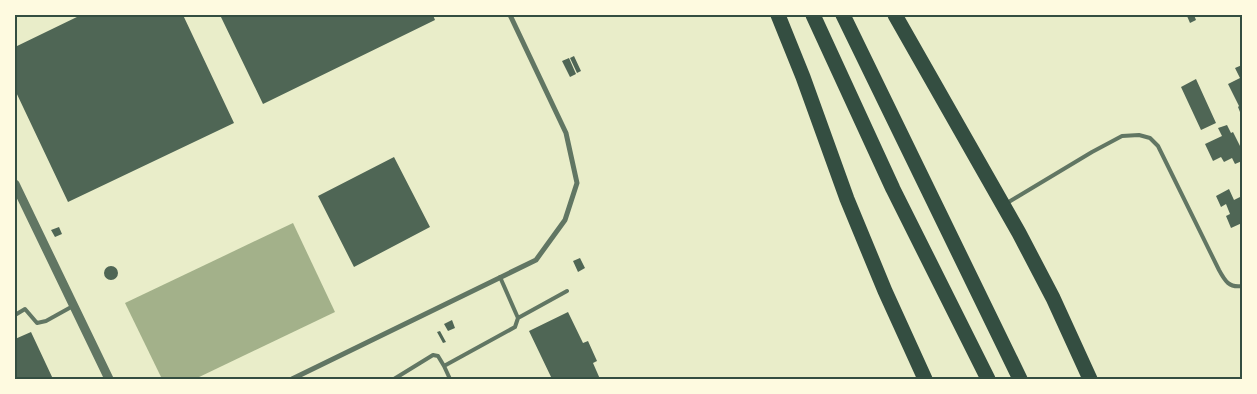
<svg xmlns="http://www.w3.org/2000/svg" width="1257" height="394" viewBox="0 0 1257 394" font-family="Manrope,sans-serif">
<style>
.water{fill:#a3b18a}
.building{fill:#4f6655}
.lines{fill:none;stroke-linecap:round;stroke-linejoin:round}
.service{stroke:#617663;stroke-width:4}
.minor{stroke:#617663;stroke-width:5}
.tertiary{stroke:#617663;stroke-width:9}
.motorway{stroke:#344e41;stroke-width:15}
.neatline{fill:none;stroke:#344e41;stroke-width:2}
</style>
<rect width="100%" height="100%" fill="#e9edc9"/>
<!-- water -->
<path class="water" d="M 293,223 L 335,312 L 195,379 L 162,379 L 125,303 Z"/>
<!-- building -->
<path class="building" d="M 81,15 L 183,15 L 234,123 L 68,202 L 15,90 L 15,47 Z
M 220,15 L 433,15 L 435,20 L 263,104 Z
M 1184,15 L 1194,15 L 1196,20 L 1190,23 L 1187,16 L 1185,17 Z
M 574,56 L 581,71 L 577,73 L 570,58 Z
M 569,58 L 576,74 L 570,77 L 562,61 Z
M 1242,65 L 1241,79 L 1242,117 L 1238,107 L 1239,106 L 1228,84 L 1240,78 L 1235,68 Z
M 1196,79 L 1216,123 L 1201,130 L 1181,87 Z
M 1227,125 L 1231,133 L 1233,132 L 1242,150 L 1242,161 L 1235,164 L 1232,158 L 1224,162 L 1221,157 L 1213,161 L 1205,144 L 1222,136 L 1218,128 Z
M 394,157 L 430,227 L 354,267 L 318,196 Z
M 1229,189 L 1234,200 L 1242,196 L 1242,223 L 1231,228 L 1226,216 L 1230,214 L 1226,204 L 1221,207 L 1216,196 Z
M 59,227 L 62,234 L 55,237 L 51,230 Z
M 580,258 L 585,268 L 578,272 L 573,261 Z
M104 273a7 7 0 1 1 14 0a7 7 0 1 1-14 0Z
M 568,312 L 583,343 L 588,341 L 597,361 L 593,363 L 600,379 L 552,379 L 529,331 Z
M 452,320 L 455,328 L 448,331 L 444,324 Z
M 440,331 L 446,342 L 443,343 L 437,332 Z
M 31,332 L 53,379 L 15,379 L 15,339 Z"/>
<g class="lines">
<!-- service -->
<path class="service" d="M 1007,203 L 1092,152 L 1122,136 L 1139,135 L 1150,138 L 1158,146 L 1219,270 C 1225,281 1229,288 1242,286
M 500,277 L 518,318 L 567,291
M 15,315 L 25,309 L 37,323 L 46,321 L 73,306
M 444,366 L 450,379
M 394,379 L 433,355 L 438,356 L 444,366 L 515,327 L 518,318"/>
<!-- minor -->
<path class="minor" d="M 292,379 L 536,260 L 565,220 L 577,183 L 566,133 L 510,15"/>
<!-- tertiary -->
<path class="tertiary" d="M 15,184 L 109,379"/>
<!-- motorway -->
<path class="motorway" d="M 778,15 L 803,77 L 847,199 L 885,291 L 925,379
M 813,15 L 893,189 L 988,379
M 843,15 L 1020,379
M 895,15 L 1019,233 L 1053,298 L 1090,379"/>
</g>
<!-- border -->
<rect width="1257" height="394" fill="none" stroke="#fefae0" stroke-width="32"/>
<rect x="16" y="16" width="1225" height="362" class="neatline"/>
</svg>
